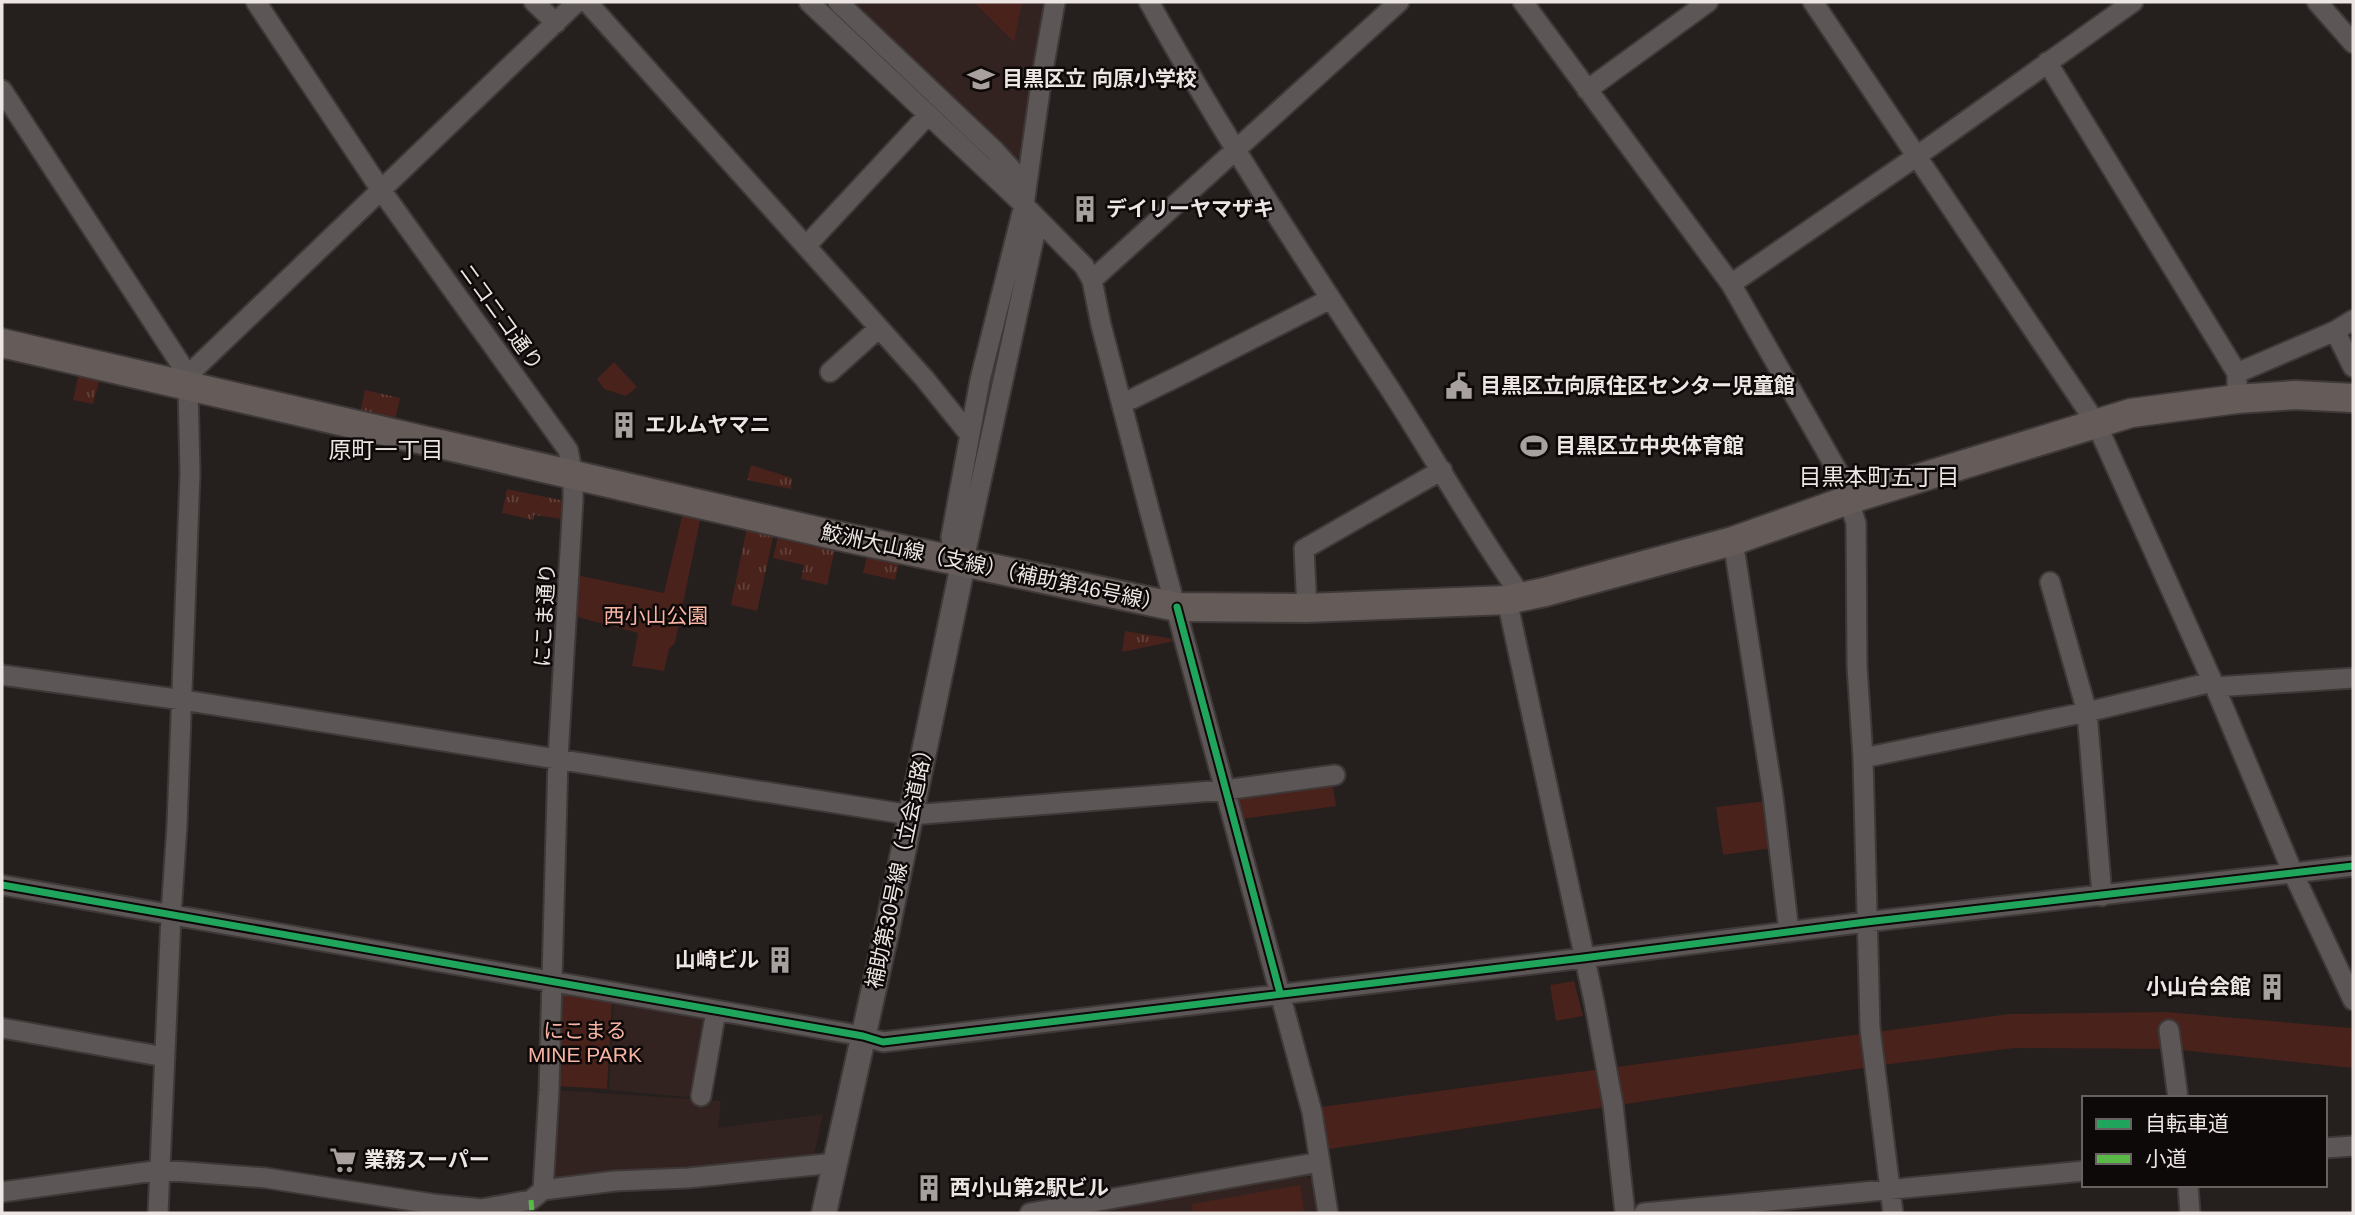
<svg xmlns="http://www.w3.org/2000/svg" width="2355" height="1215" viewBox="0 0 2355 1215" font-family="Arial,'Noto Sans JP',sans-serif">
<style>
.built{fill:#332320}
.grass{fill:url(#grass-tufts)}
.green{fill:#48221b}
.lines{fill:none;stroke-linecap:round;stroke-linejoin:round}
.minor-casing{stroke:#3e3938;stroke-width:23}
.tertiary-casing{stroke:#3e3938;stroke-width:28}
.secondary-casing{stroke:#3e3938;stroke-width:32}
.minor{stroke:#5c5756;stroke-width:19}
.tertiary{stroke:#5c5756;stroke-width:24}
.secondary{stroke:#655c5a;stroke-width:28}
.quiet{stroke:#58b947;stroke-width:5;stroke-dasharray:10 5;stroke-linecap:butt}
.cycleway-casing{stroke:#0d0908;stroke-width:11}
.cycleway{stroke:#20a55d;stroke-width:7}
.labels{text-anchor:middle;stroke-width:5;stroke-linejoin:round;paint-order:stroke}
.poi-label{font-size:21px;font-weight:bold;fill:#ede5e3;stroke:#0d0908;text-anchor:start}
.street-label{font-size:21px;fill:#ede5e3;stroke:#0d0908}
.park-label{font-size:21px;fill:#f7b3a4;stroke:#0d0908}
.neighbourhood-label{font-size:23px;fill:#ede5e3;stroke:#0d0908}
</style>
<defs>
<pattern id="grass-tufts" width="24" height="20" patternUnits="userSpaceOnUse" patternTransform="scale(1.75)"><rect width="24" height="20" fill="#48221b"/><path d="M3 7l-1-3M5 7V3M7 7l1-3M15 17l-1-3M17 17v-4M19 17l1-3" fill="none" stroke="#63423c"/></pattern>
</defs>
<rect width="100%" height="100%" fill="#251f1e"/>
<!-- built -->
<path class="built" d="M 850,2 L 1044,2 L 1021,156 L 1012,159 Z
M 614,1001 L 709,1017 L 697,1091 L 687,1097 L 609,1090 Z
M 555,1090 L 721,1101 L 718,1128 L 823,1114 L 814,1155 L 705,1172 L 616,1171 L 551,1181 Z
M 1302,1173 L 1312,1180 L 1318,1213 L 1055,1213 Z"/>
<!-- grass -->
<path class="grass" d="M 79,373 L 100,378 L 93,404 L 73,400 Z
M 365,390 L 400,398 L 395,420 L 360,412 Z
M 751,465 L 792,478 L 791,489 L 747,480 Z
M 507,489 L 565,501 L 563,519 L 534,515 L 533,520 L 502,513 Z
M 747,527 L 774,533 L 757,611 L 731,605 Z
M 779,532 L 836,544 L 827,585 L 801,579 L 804,565 L 773,558 Z
M 868,552 L 900,559 L 895,580 L 863,573 Z
M 1125,631 L 1174,639 L 1174,641 L 1122,652 Z"/>
<!-- green -->
<path class="green" d="M 974,2 L 1022,2 L 1014,42 Z
M 614,362 L 637,387 L 626,396 L 604,389 L 597,379 Z
M 683,512 L 701,516 L 675,643 L 669,649 L 664,671 L 632,666 L 638,633 L 574,616 L 576,575 L 664,593 Z
M 1332,779 L 1336,806 L 1242,819 L 1234,792 Z
M 1766,801 L 1773,848 L 1723,855 L 1716,807 Z
M 1574,981 L 1583,1016 L 1556,1021 L 1550,985 Z
M 562,993 L 612,1001 L 607,1089 L 557,1086 Z
M 2166,1012 L 2351,1028 L 2353,1068 L 2171,1049 L 2014,1048 L 1883,1065 L 1329,1149 L 1321,1107 L 2009,1014 Z
M 1300,1185 L 1304,1213 L 1193,1213 L 1192,1204 Z"/>
<g class="lines">
<defs>
<path id="minor" d="M 256,2 L 381,190 L 568,450 L 573,475 L 573,500 L 558,758 L 549,1090 L 543,1190
M 534,2 L 556,23
M 587,2 L 924,378 L 970,435
M 809,2 L 1024,205 L 1084,266 L 1092,280 L 1101,325 L 1149,509 L 1312,1112 L 1328,1213
M 838,2 L 995,151 L 1014,172 L 1035,233 L 963,564
M 1149,2 C 1222,134 1305,260 1388,386 C 1433,455 1474,529 1522,597
M 1523,2 L 1731,284 L 1841,477 L 1856,523 L 1857,666 L 1863,758 L 1870,1028 L 1893,1213
M 1813,2 L 2096,423 L 2215,687 L 2293,873 L 2353,1000
M 2317,2 L 2353,43
M 2047,62 L 2237,373 L 2237,399
M 2,90 L 180,363 L 188,387 L 190,473 L 177,825 L 171,915 L 158,1213
M 1587,90 L 1708,2
M 806,246 L 928,115
M 1092,280 L 1399,2
M 1731,284 L 1917,156 L 2133,2
M 2335,331 L 2353,367
M 830,372 L 879,328
M 2237,373 L 2335,331 L 2353,320
M 185,378 L 577,2
M 1121,401 L 1132,399 L 1187,372 L 1330,299
M 1733,541 L 1773,796 L 1789,932
M 963,564 L 953,548 L 951,537 L 980,380 L 1024,205 L 1042,76 L 1055,2
M 2050,582 L 2087,712 L 2102,896
M 1507,600 L 1594,1001 L 1613,1104 L 1625,1213
M 1307,608 L 1304,549 L 1442,470
M 2,675 L 183,700 L 911,815 L 1225,790 L 1335,775
M 2215,687 L 2353,678
M 1863,758 L 2087,712 L 2212,682
M 2,885 L 863,1036 L 883,1042 L 1583,958 L 1866,922 L 2353,866
M 2,1028 L 165,1057
M 2169,1030 L 2178,1098
M 701,1096 L 716,1011
M 2325,1148 L 2353,1146
M 2188,1185 L 2190,1213
M 2,1192 L 161,1170 L 266,1178 L 433,1204 L 481,1209 L 531,1200 L 543,1190 L 615,1181 L 688,1178 L 835,1163
M 1030,1213 L 1320,1162
M 1644,1213 L 2084,1171"/>
<path id="tertiary" d="M 824,1213 L 887,930 L 963,564"/>
<path id="secondary" d="M 2,343 L 834,535 L 1177,607 L 1307,608 L 1507,600 L 1545,592 L 1733,541 L 1848,500 L 2131,413 L 2237,399 L 2295,395 L 2353,398"/>
</defs>
<!-- minor casing -->
<use href="#minor" class="minor-casing"/>
<!-- tertiary casing -->
<use href="#tertiary" class="tertiary-casing"/>
<!-- secondary casing -->
<use href="#secondary" class="secondary-casing"/>
<!-- minor -->
<use href="#minor" class="minor"/>
<!-- tertiary -->
<use href="#tertiary" class="tertiary"/>
<!-- secondary -->
<use href="#secondary" class="secondary"/>
<!-- quiet -->
<path class="quiet" d="M 531,1200 L 532,1213"/>
<defs>
<path id="cycleway" d="M 1177,607 L 1280,993
M 2,885 L 863,1036 L 883,1042 L 1583,958 L 1866,922 L 2353,866"/>
</defs>
<!-- cycleway casing -->
<use href="#cycleway" class="cycleway-casing"/>
<!-- cycleway -->
<use href="#cycleway" class="cycleway"/>
</g>
<!-- icons -->
<defs>
<symbol id="school-bare" viewBox="-9 -9 18 18"><path d="M0-5L7-2L0 1L-7-2ZM-4 1L0 2.5L4 1V4Q0 6-4 4Z" fill="#a7a09e" stroke="#0d0908" stroke-width="2.5" paint-order="stroke"/></symbol>
<symbol id="building-bare" viewBox="-9 -9 18 18"><path d="M-4-6H4V6H1V3H-1V6H-4ZM-2.5-4.3h1.7v1.8h-1.7ZM.8-4.3h1.7v1.8H.8ZM-2.5-1h1.7V.8h-1.7ZM.8-1h1.7V.8H.8Z" fill="#a7a09e" stroke="#0d0908" stroke-width="2.5" paint-order="stroke"/></symbol>
<symbol id="civic-bare" viewBox="-9 -9 18 18"><path d="M-.6-6.5H3V-4.5H.6V-3L4-1V1h2V6H-6V1h2V-1L-.6-3ZM-1.2 2.5V6h2.4V2.5Z" fill="#a7a09e" stroke="#0d0908" stroke-width="2.5" paint-order="stroke"/></symbol>
<symbol id="stadium-bare" viewBox="-9 -9 18 18"><path d="M0-5a6.5 5 0 1 0 0 10a6.5 5 0 1 0 0-10ZM-3.5-1.8h7v3.6h-7Z" fill="#a7a09e" stroke="#0d0908" stroke-width="2.5" paint-order="stroke"/></symbol>
<symbol id="supermarket-bare" viewBox="-9 -9 18 18"><path d="M-6-5.5h2.5l.6 2H6L4.5 2H-2.5L-4.4-4H-6ZM-1.5 3.2a1.3 1.3 0 1 0 .1 0ZM3 3.2a1.3 1.3 0 1 0 .1 0Z" fill="#a7a09e" stroke="#0d0908" stroke-width="2.5" paint-order="stroke"/></symbol>
</defs>
<g fill-rule="evenodd">
<use href="#school-bare" x="962" y="60" width="38" height="38"/>
<use href="#building-bare" x="1066" y="190" width="38" height="38"/>
<use href="#civic-bare" x="1440" y="367" width="38" height="38"/>
<use href="#building-bare" x="605" y="406" width="38" height="38"/>
<use href="#stadium-bare" x="1515" y="427" width="38" height="38"/>
<use href="#building-bare" x="761" y="941" width="38" height="38"/>
<use href="#building-bare" x="2253" y="968" width="38" height="38"/>
<use href="#supermarket-bare" x="324" y="1141" width="38" height="38"/>
<use href="#building-bare" x="910" y="1169" width="38" height="38"/>
</g>
<g class="labels">
<!-- poi labels -->
<g class="poi-label">
<text x="1002" y="86">目黒区立 向原小学校</text>
<text x="1106" y="216">デイリーヤマザキ</text>
<text x="1480" y="393">目黒区立向原住区センター児童館</text>
<text x="645" y="432">エルムヤマニ</text>
<text x="1555" y="453">目黒区立中央体育館</text>
<text x="759" y="967" text-anchor="end">山崎ビル</text>
<text x="2251" y="994" text-anchor="end">小山台会館</text>
<text x="364" y="1167">業務スーパー</text>
<text x="950" y="1195">西小山第2駅ビル</text>
</g>
<!-- street labels -->
<g class="street-label">
<text transform="translate(501 317) rotate(54)" y="7">ニコニコ通り</text>
<text transform="translate(992 568) rotate(12)" y="7">鮫洲大山線（支線）（補助第46号線）</text>
<text transform="translate(545 615) rotate(-87)" y="7">にこま通り</text>
<text transform="translate(900 864) rotate(-78)" y="7">補助第30号線（立会道路）</text>
</g>
<!-- park labels -->
<g class="park-label">
<text x="656" y="623">西小山公園</text>
<text x="585" y="1038">にこまる<tspan x="585" dy="24">MINE PARK</tspan></text>
</g>
<!-- neighbourhood labels -->
<g class="neighbourhood-label">
<text x="386" y="458">原町一丁目</text>
<text x="1879" y="485">目黒本町五丁目</text>
</g>
</g>
<!-- border -->
<rect width="2355" height="1215" fill="none" stroke="#ede5e3" stroke-width="7"/>
<!-- legend -->
<rect x="2082" y="1096" width="245" height="91" fill="#0d0908" stroke="#676160" stroke-width="2"/>
<rect x="2096" y="1119" width="35" height="10" fill="#20a55d" stroke="#676160" stroke-width="2"/>
<text x="2145" y="1131" font-size="21" fill="#ede5e3">自転車道</text>
<rect x="2096" y="1154" width="35" height="10" fill="#58b947" stroke="#676160" stroke-width="2"/>
<text x="2145" y="1166" font-size="21" fill="#ede5e3">小道</text>
</svg>
